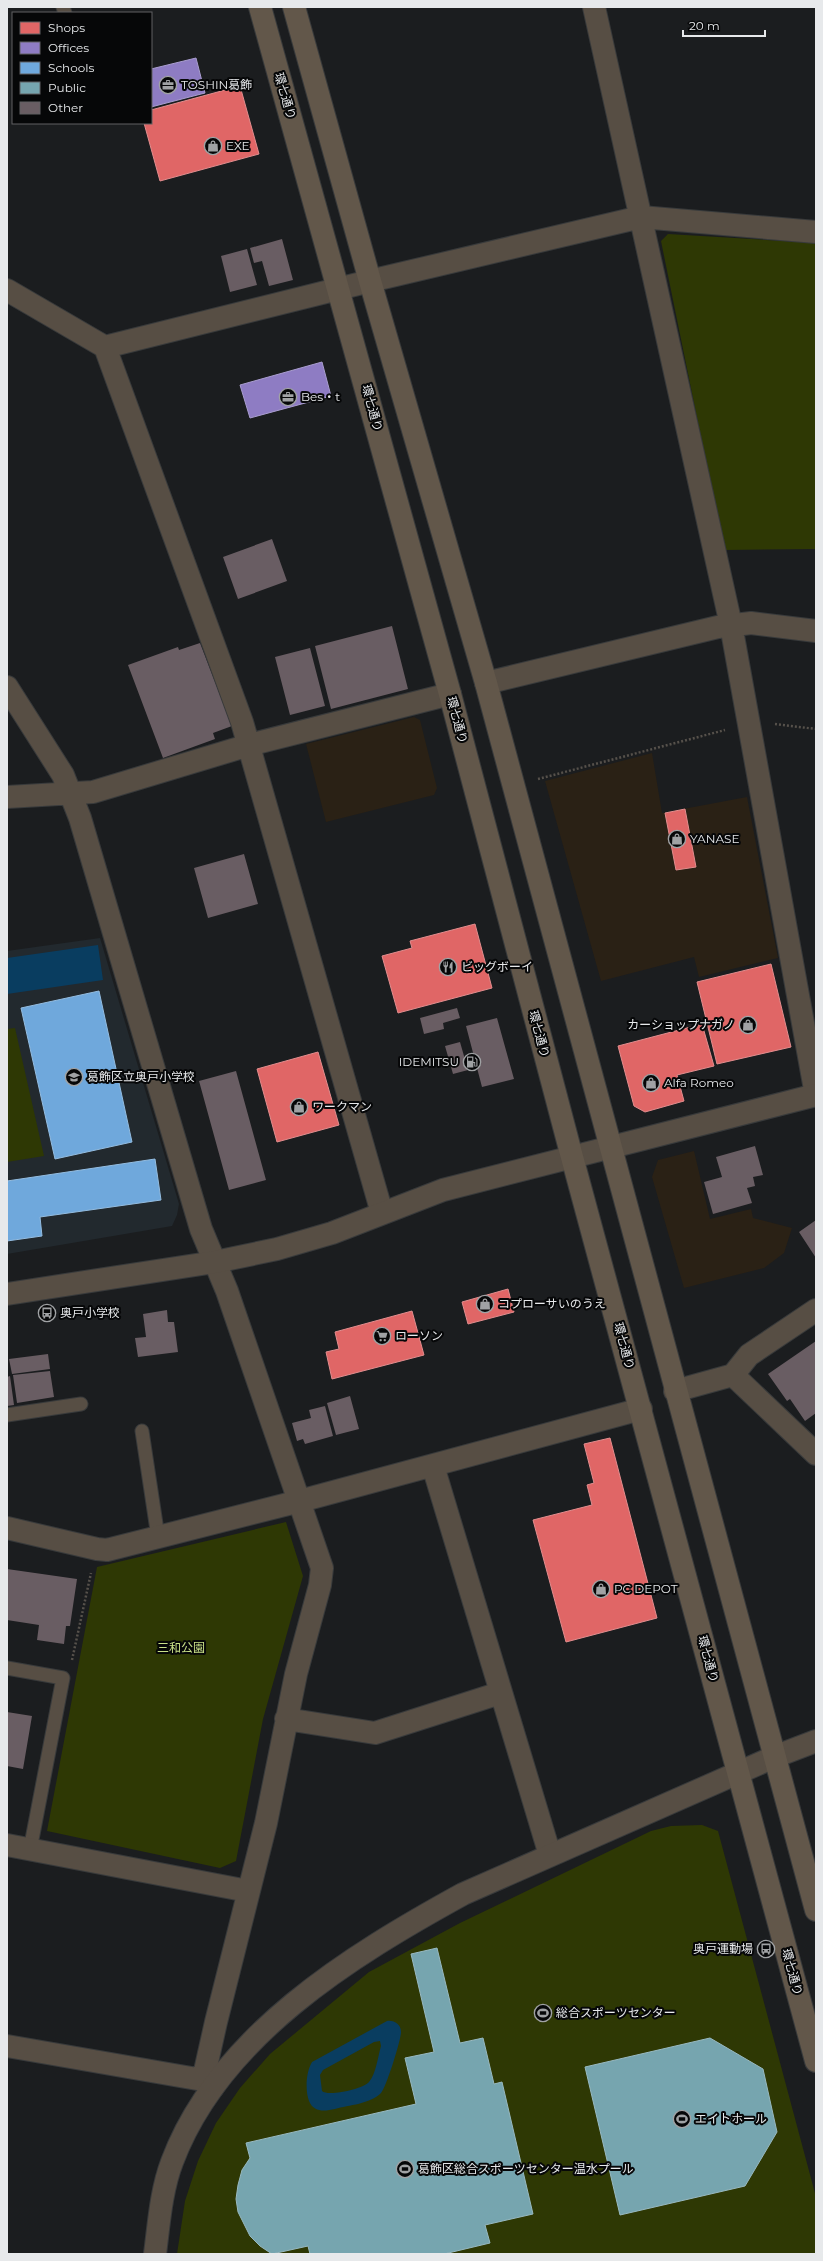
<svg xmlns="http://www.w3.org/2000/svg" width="823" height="2261" viewBox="0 0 823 2261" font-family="Montserrat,'Noto Sans JP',sans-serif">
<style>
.built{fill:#22292e}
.industrial{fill:#2a2115}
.green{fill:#2e3804}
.water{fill:#093d60;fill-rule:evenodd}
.shops{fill:#e06666;stroke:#e28d8e}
.offices{fill:#8e7cc3;stroke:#a99dcf}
.schools{fill:#6fa8dc;stroke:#93bce0}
.public{fill:#76a5af;stroke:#98b9c1}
.building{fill:#695d63}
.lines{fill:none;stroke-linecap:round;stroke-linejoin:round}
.service-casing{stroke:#383a3b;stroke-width:15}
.minor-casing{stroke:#383a3b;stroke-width:24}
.tertiary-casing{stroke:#383a3b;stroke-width:24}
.primary-casing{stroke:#383a3b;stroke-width:24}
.path{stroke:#56514b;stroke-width:2.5;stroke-dasharray:2 2;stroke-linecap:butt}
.service{stroke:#574e44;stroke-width:13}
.minor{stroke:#574e44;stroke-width:22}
.tertiary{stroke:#574e44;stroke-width:22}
.primary{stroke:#62574a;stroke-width:22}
.labels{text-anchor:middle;stroke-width:4;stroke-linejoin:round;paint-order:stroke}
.poi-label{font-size:12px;fill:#e7e9eb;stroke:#060708;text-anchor:start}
.street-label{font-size:12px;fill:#e7e9eb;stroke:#060708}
.park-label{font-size:12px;fill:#c9e088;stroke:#060708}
</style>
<rect width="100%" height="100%" fill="#1b1d1f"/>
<!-- built -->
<path class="built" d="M 100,938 L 179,1204 L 177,1215 L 172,1226 L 7,1254 L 7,951 Z"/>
<!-- industrial -->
<path class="industrial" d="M 414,717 L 420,720 L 437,788 L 434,795 L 326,822 L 306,744 Z
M 652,753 L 662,813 L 747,797 L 778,958 L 699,977 L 694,957 L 601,981 L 545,781 Z
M 694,1151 L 710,1219 L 751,1209 L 753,1218 L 792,1228 L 784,1253 L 764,1268 L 684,1288 L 652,1177 L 658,1160 Z"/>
<!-- green -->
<path class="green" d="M 668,234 L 816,243 L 816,549 L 724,550 L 661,241 Z
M 15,1028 L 44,1156 L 7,1162 L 7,1029 Z
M 286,1522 L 303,1576 L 263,1719 L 236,1861 L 220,1868 L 47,1831 L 97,1567 Z
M 702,1825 L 718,1831 L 816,2197 L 816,2254 L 177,2254 L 185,2201 L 198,2161 L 216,2123 L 240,2088 L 270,2054 L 369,1972 L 460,1923 L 651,1831 L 671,1826 Z"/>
<!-- water -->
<path class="water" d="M 98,945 L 103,980 L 7,994 L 7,958 Z
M 387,2021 C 394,2020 401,2024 401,2032 C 401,2040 386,2088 381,2093 C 370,2104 349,2105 335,2109 C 325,2111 314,2113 309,2101 C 305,2090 306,2072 312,2062 ZM 380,2041 L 381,2046 C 378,2056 376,2074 369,2082 C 363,2089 328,2097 322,2091 L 320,2075 L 323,2070 L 374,2042 Z"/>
<!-- shops -->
<path class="shops" d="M 240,86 L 259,154 L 160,181 L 144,123 L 151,123 L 151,110 Z
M 685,809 L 696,867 L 676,870 L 665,813 Z
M 475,924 L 492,988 L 398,1013 L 382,956 L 412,948 L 410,941 Z
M 771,964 L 791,1047 L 717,1064 L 697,982 Z
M 702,1024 L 714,1066 L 677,1075 L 684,1101 L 645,1112 L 634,1106 L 618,1046 Z
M 318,1052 L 339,1125 L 277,1142 L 257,1069 Z
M 508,1289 L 514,1312 L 468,1324 L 462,1302 Z
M 412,1311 L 424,1355 L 332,1379 L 326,1352 L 339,1349 L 335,1332 Z
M 610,1438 L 657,1618 L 566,1642 L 533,1520 L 592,1505 L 587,1485 L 594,1483 L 584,1444 Z"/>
<!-- offices -->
<path class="offices" d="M 196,58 L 205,93 L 151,107 L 151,69 Z
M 322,362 L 331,396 L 250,418 L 240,385 Z"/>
<!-- schools -->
<path class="schools" d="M 99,991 L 132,1142 L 55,1159 L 21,1008 Z
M 155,1159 L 161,1200 L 40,1217 L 42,1236 L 7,1241 L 7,1181 Z"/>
<!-- public -->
<path class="public" d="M 437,1948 L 460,2043 L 483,2038 L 494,2084 L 502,2082 L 533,2214 L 485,2225 L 490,2243 L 444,2254 L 310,2254 L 308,2246 L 272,2254 L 260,2246 L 250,2236 L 238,2212 L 236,2199 L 238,2185 L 242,2170 L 250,2158 L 246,2143 L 416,2104 L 405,2058 L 434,2052 L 411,1954 Z
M 710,2038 L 763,2069 L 777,2132 L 745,2186 L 620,2215 L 585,2067 Z"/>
<!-- building -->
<path class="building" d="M 282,239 L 293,280 L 269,286 L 262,261 L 254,263 L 250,248 Z
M 247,249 L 257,285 L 230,292 L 221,256 Z
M 272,539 L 287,581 L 238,599 L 223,557 Z
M 392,626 L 408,689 L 331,709 L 315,646 Z
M 200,643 L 232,726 L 213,733 L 215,739 L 163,758 L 128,665 L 178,647 L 179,650 Z
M 310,648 L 325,706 L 290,715 L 275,657 Z
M 244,854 L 258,904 L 208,918 L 194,868 Z
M 457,1008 L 460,1018 L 443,1023 L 444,1029 L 424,1034 L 420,1018 Z
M 497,1018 L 514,1079 L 482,1087 L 466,1026 Z
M 460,1042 L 468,1070 L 453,1074 L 445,1046 Z
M 236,1071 L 266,1180 L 229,1190 L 199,1081 Z
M 755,1146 L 763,1175 L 753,1177 L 755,1186 L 747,1188 L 752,1203 L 713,1214 L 704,1182 L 722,1177 L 716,1157 Z
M 816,1220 L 816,1258 L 799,1232 Z
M 167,1310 L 168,1322 L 174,1322 L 178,1352 L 138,1357 L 135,1338 L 146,1337 L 143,1314 Z
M 816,1341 L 816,1413 L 805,1421 L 790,1399 L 787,1401 L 768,1374 Z
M 48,1354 L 50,1369 L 12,1374 L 9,1359 Z
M 50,1371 L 54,1397 L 17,1403 L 13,1375 Z
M 10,1376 L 14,1405 L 7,1406 L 7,1377 Z
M 350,1396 L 359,1429 L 336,1435 L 327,1403 Z
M 325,1406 L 333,1436 L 305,1444 L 303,1439 L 297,1441 L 292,1423 L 311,1418 L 309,1410 Z
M 7,1569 L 77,1579 L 70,1626 L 66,1626 L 64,1644 L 37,1640 L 39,1625 L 7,1620 Z
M 7,1712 L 32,1716 L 23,1769 L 7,1766 Z"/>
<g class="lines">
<defs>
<path id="service" d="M 63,7 L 65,13
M 7,1415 L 81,1404
M 142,1431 L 158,1537
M 7,1668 L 63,1678 L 30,1850"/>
<path id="minor" d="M 594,7 L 731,625 L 816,1095
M 7,290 L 105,347
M 486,683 L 718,627 L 751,623 L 816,631
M 7,687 L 63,775 L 80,818 L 201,1229 L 227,1291 L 322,1568 L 320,1585 L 296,1674 L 266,1823 L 216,2022 L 203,2080
M 7,797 L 93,792 L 249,745 L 450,694
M 382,1213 L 242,722 L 105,347 L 370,281 L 641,217 L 816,232
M 733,1375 L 816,1454
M 675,1391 L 733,1375 L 749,1355 L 816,1310
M 433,1466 L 550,1855
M 7,1528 L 97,1549 L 107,1550 L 300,1501 L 641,1409
M 286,1719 L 375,1733 L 500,1693
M 774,1757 L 816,1741
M 7,1845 L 248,1891
M 7,2046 L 203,2080 L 213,2087"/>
<path id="tertiary" d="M 7,1294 L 215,1262 L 277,1249 L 332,1233 L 443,1190 L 816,1095
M 155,2254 C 159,2223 161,2191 172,2162 C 219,2036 352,1955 463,1894 L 774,1757"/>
<path id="primary" d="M 260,7 L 450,694 L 572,1157 L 816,2061
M 294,7 L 370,281 L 486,683 L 816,1910"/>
</defs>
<!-- service casing -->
<use href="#service" class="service-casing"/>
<!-- minor casing -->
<use href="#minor" class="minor-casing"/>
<!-- tertiary casing -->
<use href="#tertiary" class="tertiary-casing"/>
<!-- primary casing -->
<use href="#primary" class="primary-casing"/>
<!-- path -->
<path class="path" d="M 775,724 L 816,729
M 538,779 L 725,730
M 72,1660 L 91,1573"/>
<!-- service -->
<use href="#service" class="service"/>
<!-- minor -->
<use href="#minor" class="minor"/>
<!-- tertiary -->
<use href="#tertiary" class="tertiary"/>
<!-- primary -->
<use href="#primary" class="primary"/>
</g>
<!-- icons -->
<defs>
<symbol id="office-ring" viewBox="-11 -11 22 22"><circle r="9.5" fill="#060708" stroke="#a0a2a4" stroke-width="1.5"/><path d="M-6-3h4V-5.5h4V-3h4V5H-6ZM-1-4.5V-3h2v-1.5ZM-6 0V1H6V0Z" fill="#a0a2a4"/></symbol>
<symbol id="shop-ring" viewBox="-11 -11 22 22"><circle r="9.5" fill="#060708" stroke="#a0a2a4" stroke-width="1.5"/><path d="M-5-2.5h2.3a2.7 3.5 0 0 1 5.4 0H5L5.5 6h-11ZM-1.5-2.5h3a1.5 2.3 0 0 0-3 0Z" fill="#a0a2a4"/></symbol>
<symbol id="restaurant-ring" viewBox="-11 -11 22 22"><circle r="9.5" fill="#060708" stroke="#a0a2a4" stroke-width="1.5"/><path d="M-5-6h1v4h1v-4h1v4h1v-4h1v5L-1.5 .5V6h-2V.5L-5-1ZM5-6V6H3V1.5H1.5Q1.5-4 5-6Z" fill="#a0a2a4"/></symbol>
<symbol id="fuel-ring" viewBox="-11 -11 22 22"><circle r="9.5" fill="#060708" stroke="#a0a2a4" stroke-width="1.5"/><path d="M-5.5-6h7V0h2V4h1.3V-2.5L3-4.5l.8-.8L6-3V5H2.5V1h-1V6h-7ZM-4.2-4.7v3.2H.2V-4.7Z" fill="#a0a2a4"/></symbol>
<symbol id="school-ring" viewBox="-11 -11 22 22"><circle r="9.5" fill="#060708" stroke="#a0a2a4" stroke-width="1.5"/><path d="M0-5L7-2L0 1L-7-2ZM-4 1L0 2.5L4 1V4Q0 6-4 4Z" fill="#a0a2a4"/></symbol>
<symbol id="bus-ring" viewBox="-11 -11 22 22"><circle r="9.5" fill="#060708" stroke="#a0a2a4" stroke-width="1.5"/><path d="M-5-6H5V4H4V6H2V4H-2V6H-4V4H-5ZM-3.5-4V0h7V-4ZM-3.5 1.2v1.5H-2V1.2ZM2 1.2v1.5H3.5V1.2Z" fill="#a0a2a4"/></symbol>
<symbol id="supermarket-ring" viewBox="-11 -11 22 22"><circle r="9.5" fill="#060708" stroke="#a0a2a4" stroke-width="1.5"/><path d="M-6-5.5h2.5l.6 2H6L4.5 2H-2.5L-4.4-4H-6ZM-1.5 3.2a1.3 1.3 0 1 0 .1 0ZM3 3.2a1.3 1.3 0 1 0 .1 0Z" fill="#a0a2a4"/></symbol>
<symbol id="stadium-ring" viewBox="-11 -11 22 22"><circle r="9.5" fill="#060708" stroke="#a0a2a4" stroke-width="1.5"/><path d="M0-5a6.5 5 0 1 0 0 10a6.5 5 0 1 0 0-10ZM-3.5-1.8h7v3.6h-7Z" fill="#a0a2a4"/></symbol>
</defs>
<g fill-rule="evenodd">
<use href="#office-ring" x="158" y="75" width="20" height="20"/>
<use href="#shop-ring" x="203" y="136" width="20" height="20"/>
<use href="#office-ring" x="278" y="387" width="20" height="20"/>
<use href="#shop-ring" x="667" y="829" width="20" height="20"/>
<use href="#restaurant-ring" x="438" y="957" width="20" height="20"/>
<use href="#shop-ring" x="738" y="1015" width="20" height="20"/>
<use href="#fuel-ring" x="462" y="1052" width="20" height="20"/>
<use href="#school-ring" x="64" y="1067" width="20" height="20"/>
<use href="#shop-ring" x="641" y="1073" width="20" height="20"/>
<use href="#shop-ring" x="289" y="1097" width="20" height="20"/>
<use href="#shop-ring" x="475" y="1294" width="20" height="20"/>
<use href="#bus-ring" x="37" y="1303" width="20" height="20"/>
<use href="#supermarket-ring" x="372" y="1326" width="20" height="20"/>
<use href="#shop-ring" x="591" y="1579" width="20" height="20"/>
<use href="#bus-ring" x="756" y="1939" width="20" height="20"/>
<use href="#stadium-ring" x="533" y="2003" width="20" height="20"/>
<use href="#stadium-ring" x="672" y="2109" width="20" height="20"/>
<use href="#stadium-ring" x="395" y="2159" width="20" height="20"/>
</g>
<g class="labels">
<!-- poi labels -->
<g class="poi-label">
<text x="181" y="89">TOSHIN葛飾</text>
<text x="226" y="150">EXE</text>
<text x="301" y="401">Bes・t</text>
<text x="690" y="843">YANASE</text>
<text x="461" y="971">ビッグボーイ</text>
<text x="735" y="1029" text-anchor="end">カーショップナガノ</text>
<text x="459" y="1066" text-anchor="end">IDEMITSU</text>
<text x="87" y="1081">葛飾区立奥戸小学校</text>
<text x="664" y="1087">Alfa Romeo</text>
<text x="312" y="1111">ワークマン</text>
<text x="498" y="1308">コプローサいのうえ</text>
<text x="60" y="1317">奥戸小学校</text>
<text x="395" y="1340">ローソン</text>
<text x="614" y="1593">PC DEPOT</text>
<text x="753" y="1953" text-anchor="end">奥戸運動場</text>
<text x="556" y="2017">総合スポーツセンター</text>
<text x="695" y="2123">エイトホール</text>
<text x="418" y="2173">葛飾区総合スポーツセンター温水プール</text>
</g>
<!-- street labels -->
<g class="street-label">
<text transform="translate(285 96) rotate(74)" y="4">環七通り</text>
<text transform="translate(372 408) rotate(75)" y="4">環七通り</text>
<text transform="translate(457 720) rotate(75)" y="4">環七通り</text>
<text transform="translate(539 1034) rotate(75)" y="4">環七通り</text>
<text transform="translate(624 1346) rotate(75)" y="4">環七通り</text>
<text transform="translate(708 1659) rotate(75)" y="4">環七通り</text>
<text transform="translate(792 1972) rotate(75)" y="4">環七通り</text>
</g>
<!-- park labels -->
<g class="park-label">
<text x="181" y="1652">三和公園</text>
</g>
</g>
<!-- border -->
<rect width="823" height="2261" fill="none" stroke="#e7e9eb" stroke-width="16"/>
<!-- legend -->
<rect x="12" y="12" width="140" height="112" fill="#060708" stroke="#606163"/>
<rect x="20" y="22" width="20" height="12" fill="#e06666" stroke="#606163"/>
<text x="48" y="32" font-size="12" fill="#e7e9eb">Shops</text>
<rect x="20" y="42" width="20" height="12" fill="#8e7cc3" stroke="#606163"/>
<text x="48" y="52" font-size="12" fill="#e7e9eb">Offices</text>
<rect x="20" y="62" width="20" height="12" fill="#6fa8dc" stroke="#606163"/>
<text x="48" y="72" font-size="12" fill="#e7e9eb">Schools</text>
<rect x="20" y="82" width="20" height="12" fill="#76a5af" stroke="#606163"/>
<text x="48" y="92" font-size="12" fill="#e7e9eb">Public</text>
<rect x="20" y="102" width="20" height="12" fill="#695d63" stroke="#606163"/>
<text x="48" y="112" font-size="12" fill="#e7e9eb">Other</text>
<!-- scale -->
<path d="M683 30v6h82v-6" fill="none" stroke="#e7e9eb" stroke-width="2"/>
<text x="689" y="30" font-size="12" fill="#e7e9eb" stroke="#060708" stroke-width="3" paint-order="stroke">20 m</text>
</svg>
